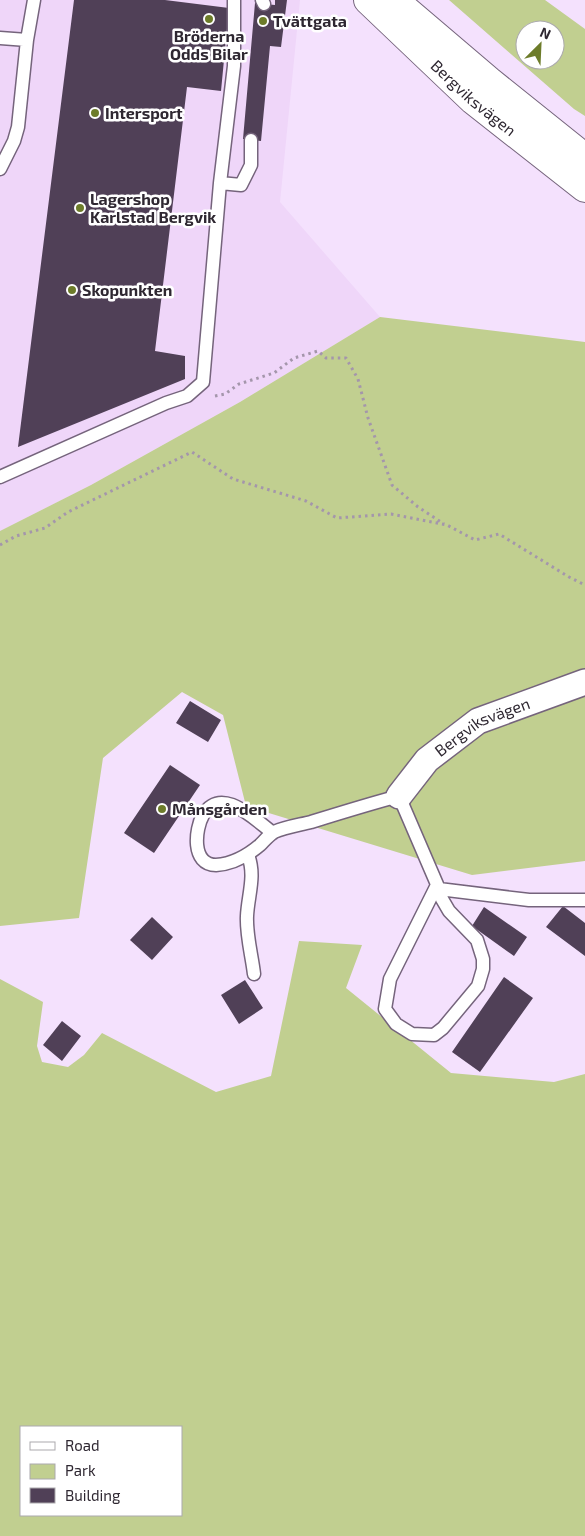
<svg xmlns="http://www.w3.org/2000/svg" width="585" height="1536" viewBox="0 0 585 1536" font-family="'Exo 2',sans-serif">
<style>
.built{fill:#efd6f9}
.green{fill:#c1cf90;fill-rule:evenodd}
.building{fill:#504057}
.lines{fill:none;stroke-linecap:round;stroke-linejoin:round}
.service-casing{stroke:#75647c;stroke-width:15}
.minor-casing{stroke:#75647c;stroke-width:28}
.tertiary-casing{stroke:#75647c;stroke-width:30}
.path{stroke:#a496ab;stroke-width:3;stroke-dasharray:2.5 4;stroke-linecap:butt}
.service{stroke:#fff;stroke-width:12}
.minor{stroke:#fff;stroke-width:25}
.tertiary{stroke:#fff;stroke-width:28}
.poi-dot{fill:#6d7c2a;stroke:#fff;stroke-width:2}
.labels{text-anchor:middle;stroke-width:5;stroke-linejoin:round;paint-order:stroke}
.poi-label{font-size:16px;font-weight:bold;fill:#2e2731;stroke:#fff;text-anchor:start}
.street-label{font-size:16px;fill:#2e2731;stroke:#fff}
</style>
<rect width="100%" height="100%" fill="#f4e1fd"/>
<!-- built -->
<path class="built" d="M 0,0 L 300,0 L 280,202 L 380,317 L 240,402 L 91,485 L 0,531 Z"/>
<!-- green -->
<path class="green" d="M 449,0 L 545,0 L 585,29 L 585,116 L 574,109 ZM 525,30 L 555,30 L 555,60 L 525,60 Z
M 380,317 L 585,342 L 585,861 L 472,875 L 246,806 L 223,715 L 182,692 L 103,758 L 79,918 L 0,926 L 0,531 L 91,485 L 240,402 Z
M 299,941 L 362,945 L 346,988 L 451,1073 L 554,1082 L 585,1074 L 585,1536 L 0,1536 L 0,979 L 43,1002 L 37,1046 L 42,1062 L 68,1067 L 84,1055 L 102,1033 L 216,1092 L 271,1076 ZM 21,1427 L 181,1427 L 181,1515 L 21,1515 Z"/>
<!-- building -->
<path class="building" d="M 74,0 L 165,0 L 229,8 L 221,91 L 187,87 L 155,351 L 185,356 L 185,379 L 18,447 Z
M 275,0 L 287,0 L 281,47 L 270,46 L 261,141 L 243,139 L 255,3 L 275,5 Z
M 190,701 L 221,720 L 208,742 L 176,723 Z
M 170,765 L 200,785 L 154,853 L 124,833 Z
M 563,906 L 585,923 L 585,956 L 546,927 Z
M 484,907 L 527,937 L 514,956 L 472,926 Z
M 152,917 L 173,937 L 152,960 L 130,940 Z
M 504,977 L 533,998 L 480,1072 L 452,1052 Z
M 245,980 L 263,1008 L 239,1024 L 221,995 Z
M 62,1021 L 81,1036 L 62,1061 L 43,1045 Z"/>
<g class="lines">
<defs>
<path id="service" d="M 262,0 L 264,4
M 0,38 L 27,40 L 18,127 L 14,141 L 0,169
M 27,40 L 34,0
M 220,183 L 241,185 L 251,165 L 251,140
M 0,477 L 166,403 L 187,396 L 203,382 L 220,183 L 234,66 L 234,0
M 273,833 C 254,819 222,785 203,815 C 195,829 191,865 216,865 C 233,864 247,856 260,845 C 264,841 269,835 274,832 C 285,827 299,825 311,822 C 340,813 369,804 399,796 L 439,889 L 529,900 L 585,900
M 248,855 C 256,876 248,895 247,916 C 246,935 252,956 254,974
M 437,885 L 390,979 L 385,1009 L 396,1024 L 412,1034 L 434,1035 L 443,1028 L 478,986 L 483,969 L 483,959 L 477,940 L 449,911 L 442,899 L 439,889"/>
<g id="minor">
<path id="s1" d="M 399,796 L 427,760 L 478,721 L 585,682"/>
</g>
<g id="tertiary">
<path id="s2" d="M 368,0 L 473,100 L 585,188"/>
<path d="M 394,0 L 489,81 L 585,158"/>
</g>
</defs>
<!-- service casing -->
<use href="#service" class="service-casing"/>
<!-- minor casing -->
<use href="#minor" class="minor-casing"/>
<!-- tertiary casing -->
<use href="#tertiary" class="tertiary-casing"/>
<!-- path -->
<path class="path" d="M 215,396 L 225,394 L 239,384 L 274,373 L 294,358 L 318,351 L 326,358 L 346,358 L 358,379 L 368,418 L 392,485 L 418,507 L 444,524
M 0,545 L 16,536 L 45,528 L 68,512 L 192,452 L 233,479 L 306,501 L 337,518 L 391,514 L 447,525 L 475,540 L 499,534 L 569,577 L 585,585"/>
<!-- service -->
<use href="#service" class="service"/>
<!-- minor -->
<use href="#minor" class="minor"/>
<!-- tertiary -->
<use href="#tertiary" class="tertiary"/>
</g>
<!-- markers -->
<g class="poi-dot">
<circle cx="209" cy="19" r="5"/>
<circle cx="263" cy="21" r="5"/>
<circle cx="95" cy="113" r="5"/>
<circle cx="80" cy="208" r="5"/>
<circle cx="72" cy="290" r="5"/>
<circle cx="162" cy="809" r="5"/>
</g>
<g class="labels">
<!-- poi labels -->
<g class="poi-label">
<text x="273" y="27">Tvättgata</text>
<text x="209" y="42" text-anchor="middle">Bröderna<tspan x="209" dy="18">Odds Bilar</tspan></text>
<text x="105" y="119">Intersport</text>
<text x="90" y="205">Lagershop<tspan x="90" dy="18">Karlstad Bergvik</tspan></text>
<text x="82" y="296">Skopunkten</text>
<text x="172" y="815">Månsgården</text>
</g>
<!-- street labels -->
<g class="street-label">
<text dy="6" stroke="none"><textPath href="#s2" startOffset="144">Bergviksvägen</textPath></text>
<text dy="6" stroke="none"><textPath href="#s1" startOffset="111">Bergviksvägen</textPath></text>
</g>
</g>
<!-- legend -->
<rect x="20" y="1426" width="162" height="90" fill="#ffffff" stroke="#aba9ad"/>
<rect x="30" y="1442" width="25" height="8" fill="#ffffff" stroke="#aba9ad"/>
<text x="65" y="1451" font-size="15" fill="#2e2731">Road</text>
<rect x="30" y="1464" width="25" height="15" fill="#c1cf90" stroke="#aba9ad"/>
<text x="65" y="1476" font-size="15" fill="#2e2731">Park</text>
<rect x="30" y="1488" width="25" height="15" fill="#504057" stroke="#aba9ad"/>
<text x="65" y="1501" font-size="15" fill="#2e2731">Building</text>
<!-- north arrow -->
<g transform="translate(540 45) rotate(24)"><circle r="24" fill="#ffffff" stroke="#aba9ad"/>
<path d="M0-4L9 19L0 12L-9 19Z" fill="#6d7c2a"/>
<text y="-8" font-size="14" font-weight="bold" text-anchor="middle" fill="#2e2731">N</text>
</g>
</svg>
